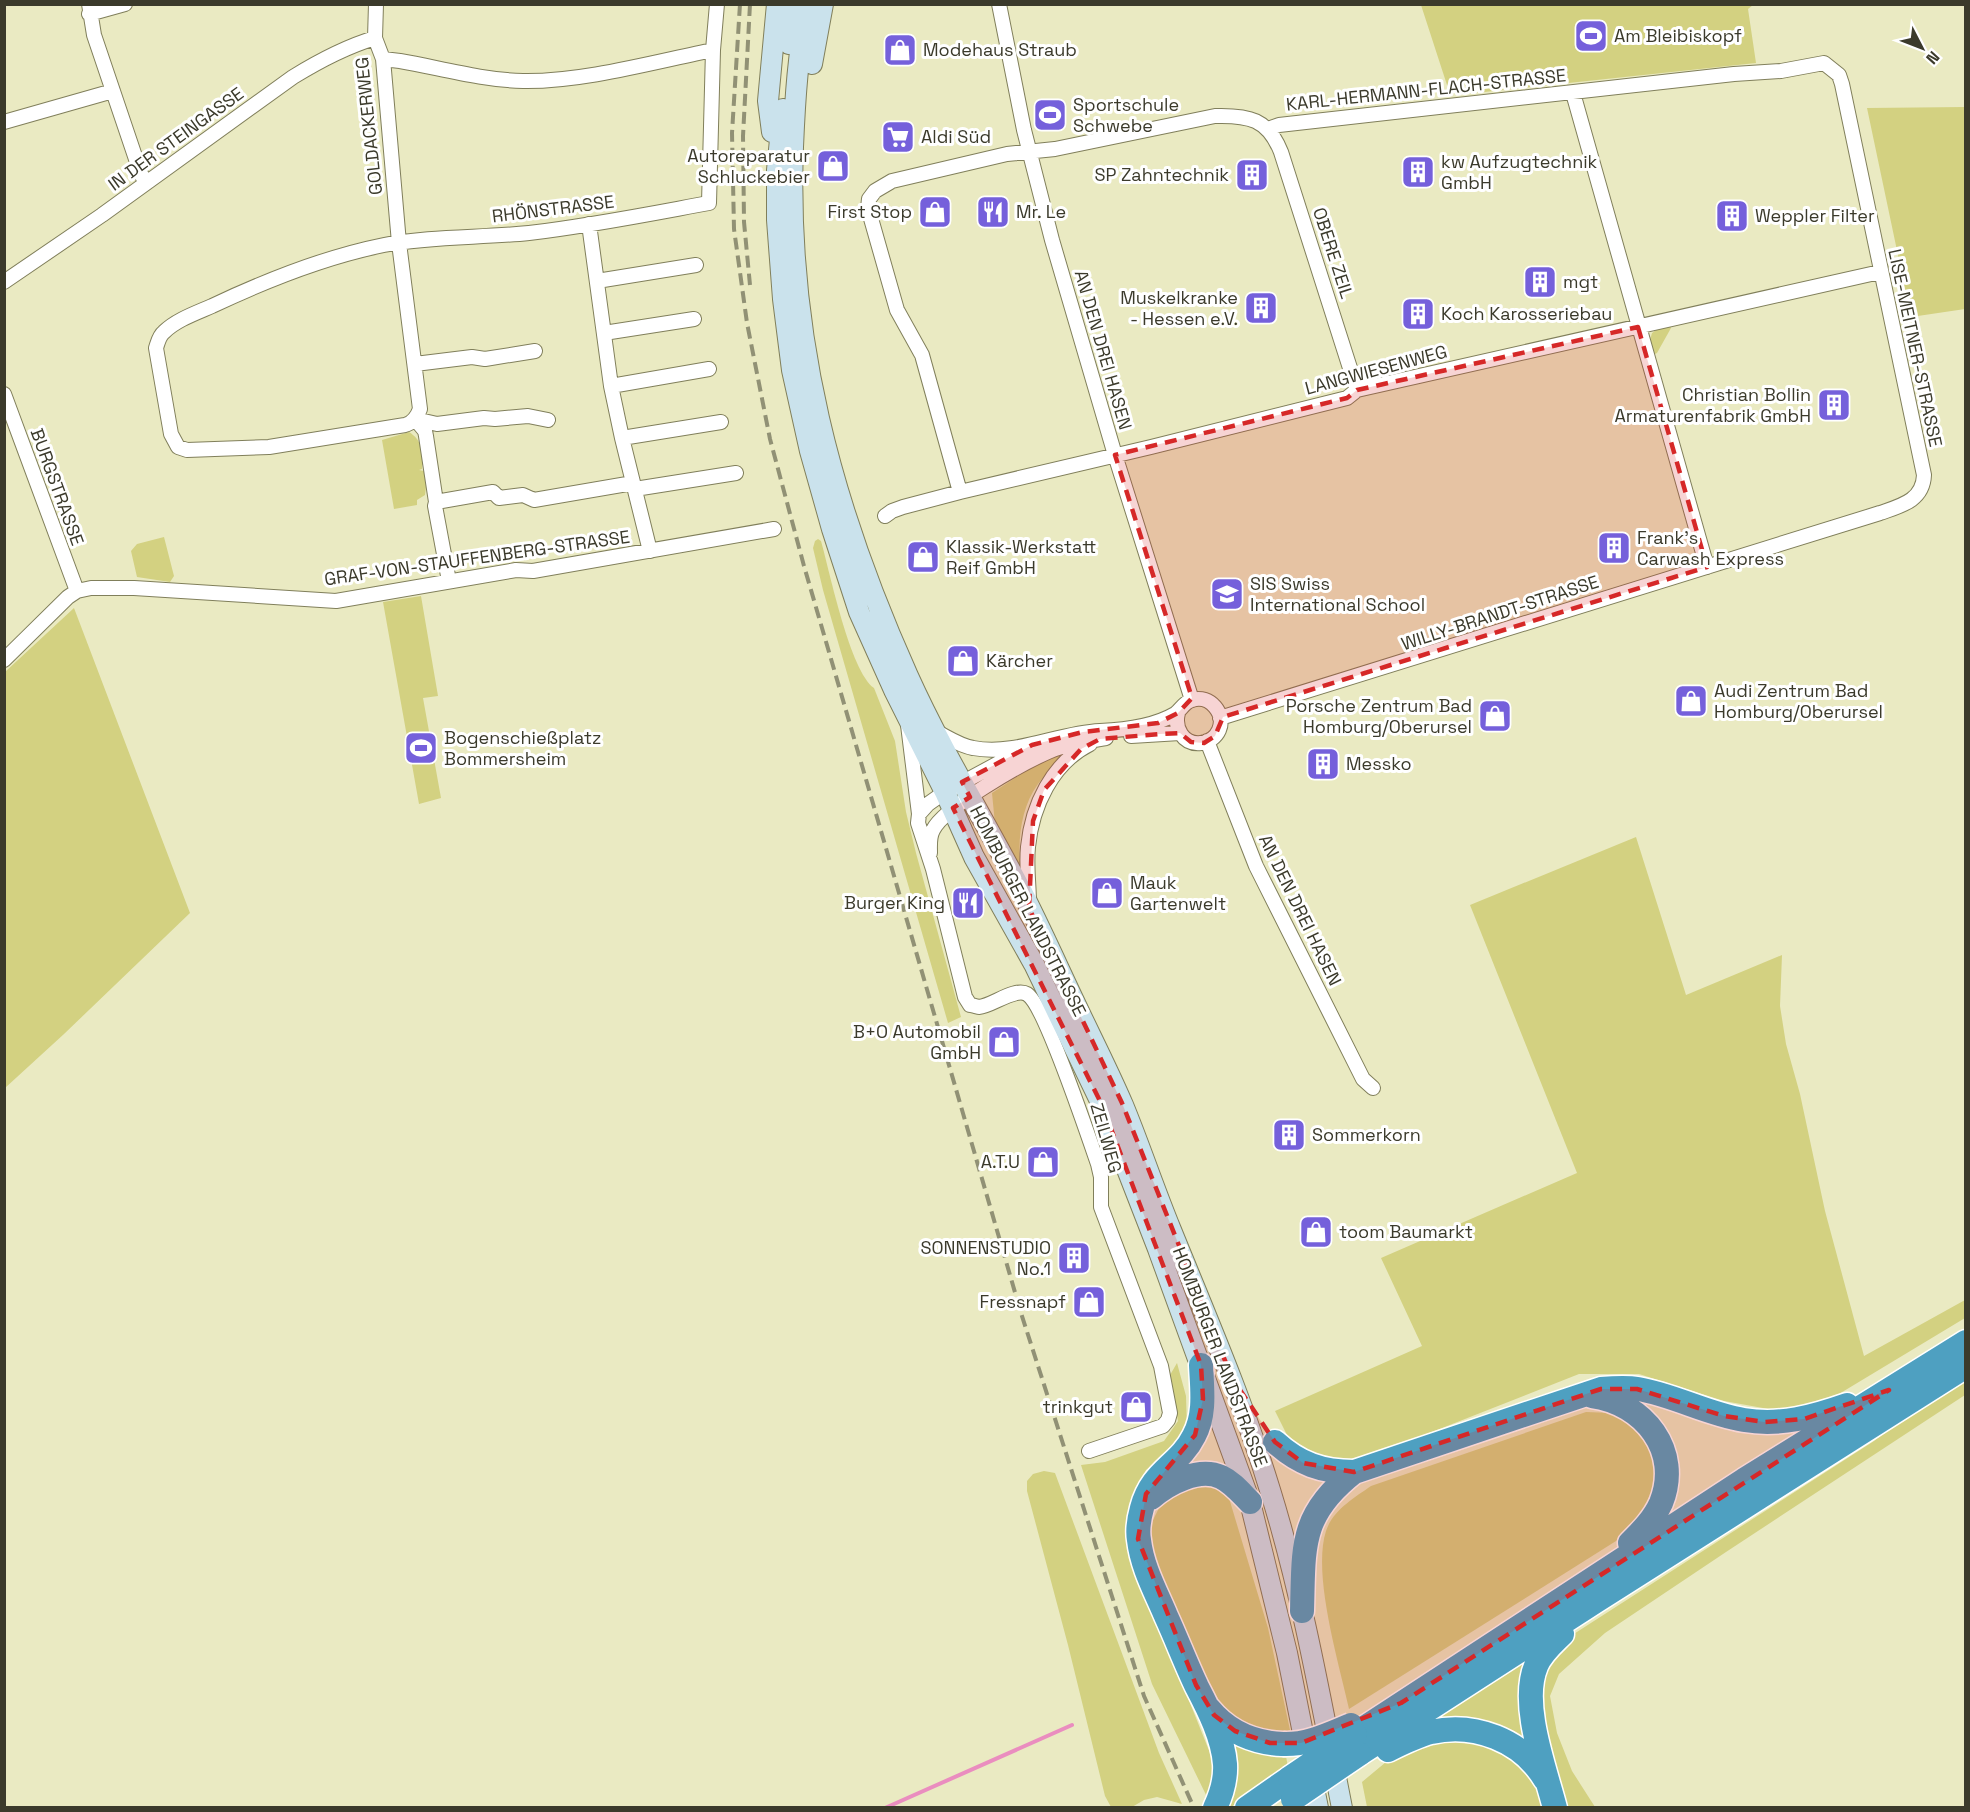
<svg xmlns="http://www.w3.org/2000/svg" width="1970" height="1812" viewBox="0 0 1970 1812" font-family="'Space Grotesk',sans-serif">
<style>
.green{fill:#d3d181}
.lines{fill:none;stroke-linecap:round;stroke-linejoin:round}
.stream{stroke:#ea8dbf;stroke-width:4}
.minor-casing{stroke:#807f5b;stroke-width:16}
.secondary-casing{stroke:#807f5b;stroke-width:22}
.motorway-casing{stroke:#fff;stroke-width:27}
.minor{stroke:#fff;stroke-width:14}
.secondary{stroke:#cae2ec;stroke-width:20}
.motorway{stroke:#4ea0c1;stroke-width:24}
.rail{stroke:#919175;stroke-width:4;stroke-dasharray:12 6;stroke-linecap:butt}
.motorway-bridge-casing{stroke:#fff;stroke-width:27;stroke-linecap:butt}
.motorway-bridge{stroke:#4ea0c1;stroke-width:24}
.marked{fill:#d62828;fill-opacity:0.2;stroke:#d62828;stroke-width:4.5;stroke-dasharray:12 8;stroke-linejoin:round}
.labels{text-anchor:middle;stroke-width:6;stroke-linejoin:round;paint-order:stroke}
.poi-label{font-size:18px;fill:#3b3a2b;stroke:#fff;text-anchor:start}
.street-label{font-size:18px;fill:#3b3a2b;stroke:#fff}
</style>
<rect width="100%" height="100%" fill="#eaeac2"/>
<!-- green -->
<path class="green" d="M 1421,5 L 1753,5 L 1748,9 L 1756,63 L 1457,95 L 1447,85 Z
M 1965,107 L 1965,309 L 1911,317 L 1867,108 Z
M 1670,325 L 1671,328 L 1657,353 L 1653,355 L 1650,340 L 1652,333 L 1659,328 Z
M 409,432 C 422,440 422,451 425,464 L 422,465 L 422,469 L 419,470 L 424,471 L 426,487 L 425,495 L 417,500 L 417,505 L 394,509 L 382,440 Z
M 164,537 L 174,576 L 170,582 L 137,577 L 131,551 L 137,544 Z
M 818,539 L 821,541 C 830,573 850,671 874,688 L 895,741 L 906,812 L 916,853 L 961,1017 L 948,1023 L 823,590 L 813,548 L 815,541 Z
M 421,596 L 438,696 L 423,698 L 441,798 L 419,804 L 383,602 Z
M 74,608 L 190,913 L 64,1034 L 5,1088 L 5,672 Z
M 1060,755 C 1056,764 1045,774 1038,784 C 1021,807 1017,841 1021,869 L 995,824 L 992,793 L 1038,763 Z
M 1636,837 L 1686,995 L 1782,955 L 1780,1006 L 1786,1044 L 1800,1094 L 1825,1211 L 1864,1356 L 1965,1300 L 1965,1318 L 1824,1403 L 1774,1410 L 1724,1401 L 1639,1374 L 1579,1374 L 1381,1452 L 1342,1461 L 1313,1455 L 1288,1437 L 1275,1411 L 1422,1346 L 1381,1258 L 1577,1173 L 1470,905 Z
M 1177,1363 L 1186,1396 L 1187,1429 L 1171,1450 L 1146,1470 L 1133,1498 L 1127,1529 L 1164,1638 L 1210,1753 L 1214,1775 L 1208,1799 L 1152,1684 L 1081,1465 L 1105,1462 L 1164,1441 L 1178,1421 L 1170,1375 Z
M 1965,1380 L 1965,1395 L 1726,1552 L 1605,1633 L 1559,1674 L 1550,1696 L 1557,1733 L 1572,1771 L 1595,1807 L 1567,1807 L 1537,1720 L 1546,1660 L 1566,1639 L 1874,1441 L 1907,1416 Z
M 1586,1412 L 1612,1413 L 1633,1424 L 1651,1445 L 1659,1470 L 1654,1496 L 1642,1521 L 1616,1541 L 1349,1709 C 1339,1663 1312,1575 1326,1531 C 1333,1510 1354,1498 1371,1486 Z
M 1044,1471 L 1055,1473 L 1159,1753 L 1182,1804 L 1157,1797 L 1144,1800 L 1132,1807 L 1111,1807 L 1105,1796 L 1068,1645 L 1027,1491 L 1027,1481 L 1033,1474 Z
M 1212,1485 L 1223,1489 L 1229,1498 L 1268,1628 L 1290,1730 L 1279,1734 L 1263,1731 L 1236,1719 L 1219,1700 L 1206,1681 L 1152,1560 L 1148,1530 L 1159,1508 L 1178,1493 L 1195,1486 Z
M 1535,1650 L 1538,1761 L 1423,1724 Z
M 1220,1725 L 1285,1751 L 1288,1767 L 1231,1807 L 1223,1807 Z
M 1471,1735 C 1503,1751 1540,1768 1544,1807 L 1367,1807 L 1362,1782 L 1386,1762 L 1436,1739 Z"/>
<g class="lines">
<!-- stream -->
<path class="stream" d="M 885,1808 L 1072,1725"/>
<defs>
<path id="minor" d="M 89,4 L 94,35 L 141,174 L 146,183
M 376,4 L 375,38 L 383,59 L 399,243 L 420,409 C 417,417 413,423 405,425 L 269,447 L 187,450 L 178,447 L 171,434 L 156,348 C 158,342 159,336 164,332 C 176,320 196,313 212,306 C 267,280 324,257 384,245 C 432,236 480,238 529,233 C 589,226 649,214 709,203 L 713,50 L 717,4
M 999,4 L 1024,130 L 1052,240 L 1115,455 L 1192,700
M 89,14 L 125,4
M 383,59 L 400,61 C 440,68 482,80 523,81 C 582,82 654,62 713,50
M 1573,93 L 1707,567
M 4,122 L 113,91
M 589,224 L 611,386 L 622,438 L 650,551
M 597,281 L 696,265
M 4,282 L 102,215 L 293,77 C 319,61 345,47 375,38
M 604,333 L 694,319
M 415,364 L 472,357 L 485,359 L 535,351
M 611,386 L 709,369
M 4,394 L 77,591
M 415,419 L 425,431 L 426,436 L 436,502 L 435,506 L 449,581
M 415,419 L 437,424 L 484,418 L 495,419 L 528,416 L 548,420
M 622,438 L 721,422
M 635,489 L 736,473
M 960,492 L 922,355 L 897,310 L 868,208 L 869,199 L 875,191 L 892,181 L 1007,154 L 1055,149 L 1215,116 C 1249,115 1268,119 1281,152 L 1357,390
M 436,502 L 493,492 L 499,498 L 523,495 L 534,500 L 633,483
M 885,516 L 892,511 L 903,507 L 960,492 L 1151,447 L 1347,398 L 1357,390 L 1880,272
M 4,660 L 68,597 L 77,591 L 91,588 L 134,588 L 336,601 L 516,570 L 533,571 L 774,529
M 1220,718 L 1880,513 C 1900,506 1923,501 1924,475 L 1842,84 L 1839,75 L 1824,63 L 1781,71 L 1734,74 L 1279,125 L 1268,129
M 908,725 L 919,814
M 935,731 C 947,737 960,746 973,748 C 1016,756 1057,733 1100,731 C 1124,730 1153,727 1175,714 C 1181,710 1184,702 1192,700 C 1210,694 1226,714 1219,730 C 1216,737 1209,742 1201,743 C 1183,745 1174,728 1178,713
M 1131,736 L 1180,733
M 1207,741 L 1256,866 L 1363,1079 L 1373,1088
M 1032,745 L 945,792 L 928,804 L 919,814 L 918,823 L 933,869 L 965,997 L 970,1005 C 972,1005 978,1007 979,1007 C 992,1006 1015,987 1027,994 C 1044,1004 1089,1138 1098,1164 L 1101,1177 L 1101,1207 L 1161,1366 L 1170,1413 L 1168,1420 L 1163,1426 L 1089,1451
M 930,853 C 930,845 929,837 933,830 C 944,807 1023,763 1048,752 C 1066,744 1087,741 1106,738
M 1029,903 C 1029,885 1026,866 1028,847 C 1032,806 1052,763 1090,744"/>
<path id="secondary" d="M 808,4 C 798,51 795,99 793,147 C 786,336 831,505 908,676 C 941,749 983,818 1020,888 C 1039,925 1056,963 1074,1001 C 1090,1035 1108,1070 1123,1105 C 1140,1146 1154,1189 1171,1230 C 1206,1316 1243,1401 1270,1490 C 1302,1593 1321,1701 1342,1808
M 789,44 L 793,4
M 812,64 L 823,4
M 783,109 L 777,170 L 777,220 L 783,299 L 792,370 L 810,451 L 832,529 L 859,612 L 894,690 L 945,792 L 974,857 L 1034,964 L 1102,1105 L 1158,1249 L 1250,1502 L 1287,1653 L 1318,1808
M 772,132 L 768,101 L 777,4"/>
<path id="motorway" d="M 1201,1365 C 1202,1388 1206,1414 1194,1436 C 1179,1466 1152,1470 1142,1508 C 1139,1519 1137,1529 1139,1540 C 1142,1567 1156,1592 1166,1616 C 1177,1640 1186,1664 1197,1687 C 1209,1710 1223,1738 1225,1764 C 1226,1780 1222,1793 1215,1808
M 1592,1396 C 1644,1403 1682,1451 1661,1503 C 1654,1519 1642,1531 1630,1543
M 1275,1442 C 1299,1464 1322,1472 1354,1472 L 1601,1389 C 1613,1388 1626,1387 1638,1389 C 1674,1395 1707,1414 1744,1420 C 1780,1426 1813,1417 1847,1405
M 1151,1498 C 1168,1483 1199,1467 1221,1477 C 1232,1482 1241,1493 1250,1502
M 1302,1611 C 1304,1547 1299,1515 1354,1472
M 1209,1709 C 1228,1732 1255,1743 1283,1744
M 1355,1734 L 1744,1480 L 1966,1342
M 1388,1750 C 1402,1743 1416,1736 1431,1732 C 1474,1722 1522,1740 1545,1779
M 1359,1754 L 1596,1601 L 1966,1366
M 1247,1808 L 1290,1778
M 1555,1808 C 1545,1769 1520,1704 1536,1666 C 1541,1653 1552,1644 1562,1634"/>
</defs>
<!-- minor casing -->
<use href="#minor" class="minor-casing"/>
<!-- secondary casing -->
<use href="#secondary" class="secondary-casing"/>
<!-- motorway casing -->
<use href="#motorway" class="motorway-casing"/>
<!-- minor -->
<use href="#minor" class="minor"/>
<!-- secondary -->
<use href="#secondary" class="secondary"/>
<!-- motorway -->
<use href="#motorway" class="motorway"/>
<!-- rail -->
<path class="rail" d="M 740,4 L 732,133 L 734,229 L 747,323 L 770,439 L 804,566 L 1021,1313 L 1144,1696 L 1194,1808
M 750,4 L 743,136 L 744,222 L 750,285"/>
<defs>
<path id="motorway-bridge" d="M 1283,1744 C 1307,1745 1329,1734 1351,1725
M 1290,1778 L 1355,1734
M 1293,1799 L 1359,1754"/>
</defs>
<!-- motorway-bridge casing -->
<use href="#motorway-bridge" class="motorway-bridge-casing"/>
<!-- motorway-bridge -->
<use href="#motorway-bridge" class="motorway-bridge"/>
</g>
<!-- marked area -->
<path class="marked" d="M 1638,327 L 1707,567 L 1223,717 L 1215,736 L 1204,743 L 1191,742 L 1180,733 L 1160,734 L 1100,739 L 1081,749 L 1044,790 L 1033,821 L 1029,908 L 1122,1103 L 1232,1378 L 1275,1442 L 1303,1463 L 1354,1472 L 1601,1389 L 1637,1389 L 1724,1416 L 1764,1422 L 1804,1419 L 1889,1390 L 1401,1703 L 1301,1743 L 1270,1743 L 1235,1731 L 1214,1715 L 1196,1685 L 1138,1539 L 1146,1494 L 1195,1435 L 1203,1399 L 1201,1365 L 1102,1105 L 953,808 L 970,797 L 962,782 L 1032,745 L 1083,732 L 1158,723 L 1178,713 L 1192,698 L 1115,455 L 1347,398 L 1357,390 Z"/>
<!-- icons -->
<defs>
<symbol id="stadium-square" viewBox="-11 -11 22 22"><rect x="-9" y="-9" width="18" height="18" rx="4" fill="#7560db" stroke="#fff"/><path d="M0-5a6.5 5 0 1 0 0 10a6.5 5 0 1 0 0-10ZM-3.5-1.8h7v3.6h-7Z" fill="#fff"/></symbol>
<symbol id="shop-square" viewBox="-11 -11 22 22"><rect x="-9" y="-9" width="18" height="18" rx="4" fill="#7560db" stroke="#fff"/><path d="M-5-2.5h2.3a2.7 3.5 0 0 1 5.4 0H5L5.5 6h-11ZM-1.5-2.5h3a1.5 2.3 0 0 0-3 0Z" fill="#fff"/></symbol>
<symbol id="supermarket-square" viewBox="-11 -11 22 22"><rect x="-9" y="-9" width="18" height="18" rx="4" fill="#7560db" stroke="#fff"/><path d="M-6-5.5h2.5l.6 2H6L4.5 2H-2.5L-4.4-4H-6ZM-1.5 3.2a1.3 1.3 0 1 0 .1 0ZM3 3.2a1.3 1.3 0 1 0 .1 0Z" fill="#fff"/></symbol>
<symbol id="building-square" viewBox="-11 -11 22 22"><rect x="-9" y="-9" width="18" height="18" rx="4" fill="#7560db" stroke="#fff"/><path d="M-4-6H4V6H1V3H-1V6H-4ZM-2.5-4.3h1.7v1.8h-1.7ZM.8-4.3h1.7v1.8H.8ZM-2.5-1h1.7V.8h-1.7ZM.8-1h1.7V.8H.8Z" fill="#fff"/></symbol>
<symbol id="restaurant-square" viewBox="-11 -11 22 22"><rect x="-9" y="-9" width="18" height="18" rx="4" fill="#7560db" stroke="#fff"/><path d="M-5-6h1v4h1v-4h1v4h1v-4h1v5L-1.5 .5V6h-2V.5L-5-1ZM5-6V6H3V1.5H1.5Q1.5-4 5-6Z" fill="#fff"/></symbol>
<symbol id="school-square" viewBox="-11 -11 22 22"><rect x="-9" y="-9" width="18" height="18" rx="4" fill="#7560db" stroke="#fff"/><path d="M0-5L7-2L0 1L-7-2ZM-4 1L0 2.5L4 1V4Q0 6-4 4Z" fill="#fff"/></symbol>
</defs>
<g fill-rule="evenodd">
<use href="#stadium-square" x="1572" y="17" width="38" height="38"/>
<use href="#shop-square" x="881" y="31" width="38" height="38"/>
<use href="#stadium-square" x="1031" y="96" width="38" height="38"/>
<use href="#supermarket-square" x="879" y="118" width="38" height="38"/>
<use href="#shop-square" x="814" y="147" width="38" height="38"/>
<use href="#building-square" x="1399" y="153" width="38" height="38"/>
<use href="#building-square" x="1233" y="156" width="38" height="38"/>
<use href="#shop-square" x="916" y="193" width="38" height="38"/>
<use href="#restaurant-square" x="974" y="193" width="38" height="38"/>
<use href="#building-square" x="1713" y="197" width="38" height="38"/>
<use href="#building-square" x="1521" y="263" width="38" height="38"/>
<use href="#building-square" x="1242" y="289" width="38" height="38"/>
<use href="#building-square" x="1399" y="295" width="38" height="38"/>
<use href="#building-square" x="1815" y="386" width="38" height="38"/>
<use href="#building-square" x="1595" y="529" width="38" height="38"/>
<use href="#shop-square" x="904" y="538" width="38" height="38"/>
<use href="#school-square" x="1208" y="575" width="38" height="38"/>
<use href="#shop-square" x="944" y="642" width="38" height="38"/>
<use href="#shop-square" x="1672" y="682" width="38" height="38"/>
<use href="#shop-square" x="1476" y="697" width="38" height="38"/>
<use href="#stadium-square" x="402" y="729" width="38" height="38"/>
<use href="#building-square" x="1304" y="745" width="38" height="38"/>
<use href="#shop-square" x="1088" y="874" width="38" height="38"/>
<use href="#restaurant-square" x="949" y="884" width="38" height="38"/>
<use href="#shop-square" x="985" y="1023" width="38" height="38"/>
<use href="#building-square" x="1270" y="1116" width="38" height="38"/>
<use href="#shop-square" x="1024" y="1143" width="38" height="38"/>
<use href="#shop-square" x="1297" y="1213" width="38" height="38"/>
<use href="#building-square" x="1055" y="1239" width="38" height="38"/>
<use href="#shop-square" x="1070" y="1283" width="38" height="38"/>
<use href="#shop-square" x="1117" y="1388" width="38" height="38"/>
</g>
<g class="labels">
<!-- poi labels -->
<g class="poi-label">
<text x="1614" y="42">Am Bleibiskopf</text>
<text x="923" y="56">Modehaus Straub</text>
<text x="1073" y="111">Sportschule<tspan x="1073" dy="21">Schwebe</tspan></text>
<text x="921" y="143">Aldi Süd</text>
<text x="810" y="162" text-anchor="end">Autoreparatur<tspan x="810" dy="21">Schluckebier</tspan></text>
<text x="1441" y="168">kw Aufzugtechnik<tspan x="1441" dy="21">GmbH</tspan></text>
<text x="1229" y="181" text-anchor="end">SP Zahntechnik</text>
<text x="912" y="218" text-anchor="end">First Stop</text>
<text x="1016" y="218">Mr. Le</text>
<text x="1755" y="222">Weppler Filter</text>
<text x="1563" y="288">mgt</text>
<text x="1238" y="304" text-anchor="end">Muskelkranke<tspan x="1238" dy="21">- Hessen e.V.</tspan></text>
<text x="1441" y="320">Koch Karosseriebau</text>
<text x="1811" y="401" text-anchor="end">Christian Bollin<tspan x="1811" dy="21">Armaturenfabrik GmbH</tspan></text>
<text x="1637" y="544">Frank's<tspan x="1637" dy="21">Carwash Express</tspan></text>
<text x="946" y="553">Klassik-Werkstatt<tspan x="946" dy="21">Reif GmbH</tspan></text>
<text x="1250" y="590">SIS Swiss<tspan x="1250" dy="21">International School</tspan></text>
<text x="986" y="667">Kärcher</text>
<text x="1714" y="697">Audi Zentrum Bad<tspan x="1714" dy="21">Homburg/Oberursel</tspan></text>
<text x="1472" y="712" text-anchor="end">Porsche Zentrum Bad<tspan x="1472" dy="21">Homburg/Oberursel</tspan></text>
<text x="444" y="744">Bogenschießplatz<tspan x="444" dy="21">Bommersheim</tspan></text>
<text x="1346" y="770">Messko</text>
<text x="1130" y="889">Mauk<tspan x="1130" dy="21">Gartenwelt</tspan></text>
<text x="945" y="909" text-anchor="end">Burger King</text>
<text x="981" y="1038" text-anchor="end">B+O Automobil<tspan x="981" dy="21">GmbH</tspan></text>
<text x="1312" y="1141">Sommerkorn</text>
<text x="1020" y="1168" text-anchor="end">A.T.U</text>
<text x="1339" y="1238">toom Baumarkt</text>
<text x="1051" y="1254" text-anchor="end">SONNENSTUDIO<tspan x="1051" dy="21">No.1</tspan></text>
<text x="1066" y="1308" text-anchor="end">Fressnapf</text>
<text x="1113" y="1413" text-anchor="end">trinkgut</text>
</g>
<!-- street labels -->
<g class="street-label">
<text transform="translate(1426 90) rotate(-6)" y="6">KARL-HERMANN-FLACH-STRASSE</text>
<text transform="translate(369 126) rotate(-96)" y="6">GOLDACKERWEG</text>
<text transform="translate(176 139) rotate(-36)" y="6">IN DER STEINGASSE</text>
<text transform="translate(553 209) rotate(-7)" y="6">RHÖNSTRASSE</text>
<text transform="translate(1333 253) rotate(72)" y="6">OBERE ZEIL</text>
<text transform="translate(1915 348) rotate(78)" y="6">LISE-MEITNER-STRASSE</text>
<text transform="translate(1103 350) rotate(74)" y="6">AN DEN DREI HASEN</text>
<text transform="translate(1376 370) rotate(-15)" y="6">LANGWIESENWEG</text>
<text transform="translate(57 487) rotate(70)" y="6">BURGSTRASSE</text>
<text transform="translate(477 558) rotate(-8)" y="6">GRAF-VON-STAUFFENBERG-STRASSE</text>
<text transform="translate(1500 613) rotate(-18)" y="6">WILLY-BRANDT-STRASSE</text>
<text transform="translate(1300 910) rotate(64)" y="6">AN DEN DREI HASEN</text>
<text transform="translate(1028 911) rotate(63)" y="6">HOMBURGER LANDSTRASSE</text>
<text transform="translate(1106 1138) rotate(74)" y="6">ZEILWEG</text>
<text transform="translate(1220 1357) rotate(69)" y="6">HOMBURGER LANDSTRASSE</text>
</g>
</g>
<!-- border -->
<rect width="1970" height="1812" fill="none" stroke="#3b3a2b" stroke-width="12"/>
<!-- north arrow -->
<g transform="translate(1922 48) rotate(132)" stroke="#ffffff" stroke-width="4.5" paint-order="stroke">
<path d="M0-4.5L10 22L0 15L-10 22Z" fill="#3b3a2b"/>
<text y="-9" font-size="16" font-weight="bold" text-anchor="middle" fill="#3b3a2b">N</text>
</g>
</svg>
